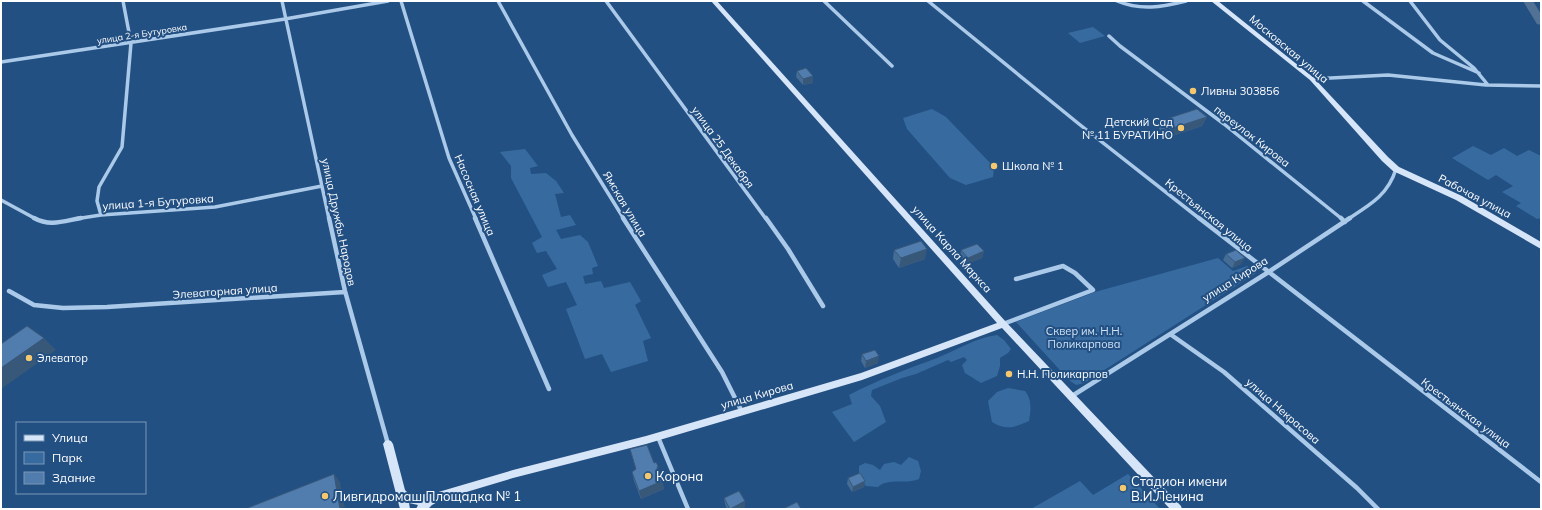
<svg xmlns="http://www.w3.org/2000/svg" width="1542" height="510" viewBox="0 0 1542 510" font-family="Mulish,sans-serif">
<style>
.green{fill:#376ba0}
.lines{fill:none;stroke-linecap:round;stroke-linejoin:round}
.river{fill:#517195;fill-rule:evenodd}
.street-far1{stroke:#abc9e8;stroke-width:3.5}
.street{stroke:#abc9e8;stroke-width:4.5}
.secondary{fill:#d6e5f7;fill-rule:evenodd}
.wall{fill:#456c95}
.shaded-wall{fill:#385879}
.building{fill:#507dad;stroke:#385879}
.poi-dot{fill:#f3c86e;stroke:#235083;stroke-width:1.5}
.labels{text-anchor:middle;stroke-width:4;stroke-linejoin:round;paint-order:stroke}
.far-street-label{font-size:9px;fill:#fff;stroke:#235083}
.street-label{font-size:11px;fill:#fff;stroke:#235083}
.poi-label{font-size:11px;fill:#fff;stroke:#235083;text-anchor:start}
.park-label{font-size:11px;fill:#cfe2f6;stroke:#235083}
.near-poi-label{font-size:13px;fill:#fff;stroke:#235083;text-anchor:start}
</style>
<rect width="100%" height="100%" fill="#235083"/>
<!-- green -->
<path class="green" d="M 1093,27 L 1105,36 L 1080,43 L 1068,33 Z
M 932,109 L 946,117 L 994,167 L 993,177 L 966,185 L 950,178 L 907,129 L 903,118 Z
M 1473,146 L 1491,155 L 1504,148 L 1517,156 L 1529,150 L 1541,156 L 1541,218 L 1537,219 L 1516,206 L 1521,203 L 1502,192 L 1513,186 L 1496,175 L 1488,180 L 1452,158 Z
M 525,149 L 538,166 L 530,168 L 531,174 L 546,173 L 556,181 L 564,193 L 555,194 L 561,217 L 570,215 L 576,225 L 556,230 L 561,239 L 580,235 L 588,242 L 598,266 L 592,268 L 593,274 L 583,276 L 585,284 L 601,281 L 604,288 L 630,282 L 641,301 L 635,305 L 651,338 L 643,341 L 648,361 L 611,372 L 602,354 L 585,359 L 566,309 L 577,305 L 566,282 L 548,287 L 542,275 L 557,269 L 546,251 L 537,253 L 532,243 L 542,237 L 511,178 L 511,166 L 500,152 Z
M 1218,258 L 1233,271 L 1247,266 L 1256,273 L 1084,383 L 1076,385 L 1069,380 L 1016,322 L 1095,292 Z
M 997,335 L 1004,340 L 1011,349 L 1008,353 L 1000,358 L 1000,366 L 997,376 L 981,383 L 965,373 L 962,365 L 967,360 L 964,357 L 951,362 L 948,360 L 916,374 L 902,378 L 872,390 L 871,396 L 880,406 L 886,422 L 854,442 L 832,412 L 852,404 L 849,395 C 878,380 907,369 937,358 C 957,350 975,338 997,335 Z
M 1008,388 L 1025,391 C 1032,400 1031,409 1029,421 C 1015,427 1006,431 992,422 L 988,401 L 997,392 Z
M 909,457 L 918,461 L 921,471 L 919,479 C 906,485 889,477 878,487 L 866,486 L 859,476 L 859,466 L 865,463 L 873,465 L 880,470 L 884,464 L 894,462 L 901,465 Z
M 1128,474 L 1160,509 L 1031,509 L 1080,481 L 1093,495 Z"/>
<g class="lines">
<!-- river -->
<path class="river" d="M 1523,1 L 1533,1 L 1541,14 L 1541,25 L 1537,24 Z"/>
<!-- street-far1 -->
<path class="street-far1" d="M 282,1 L 329,219
M 401,1 L 449,158 L 476,219
M 498,1 L 572,135 L 624,219
M 606,1 L 766,219
M 824,1 L 892,66
M 928,1 L 1079,124 L 1200,219
M 1117,1 C 1141,11 1162,7 1186,1
M 1363,1 L 1433,53 L 1479,73
M 1410,1 L 1440,40 L 1474,68 L 1488,85
M 1109,36 L 1120,46 L 1224,124 L 1342,219
M 1,62 L 285,19 L 388,1
M 1312,79 L 1388,75 L 1486,85 L 1541,86
M 1,200 L 36,219
M 101,215 L 97,201 L 99,187 L 122,147 L 131,43 L 123,1
M 75,219 L 101,215 L 215,207 L 322,186
M 1348,219 C 1370,205 1388,195 1396,169"/>
<!-- street -->
<path class="street" d="M 34,218 C 50,227 64,221 81,218
M 329,218 L 345,291 L 388,444
M 475,218 L 549,389
M 623,218 L 722,372 L 742,412
M 766,218 L 788,249 L 823,306
M 1199,218 L 1541,482
M 1341,218 L 1345,222
M 9,291 L 34,305 L 63,308 L 107,307 L 345,292
M 1003,324 L 1093,290 L 1075,273 L 1063,266 L 1016,279
M 1170,334 L 1224,372 L 1357,488 L 1378,509
M 1072,396 L 1267,273 L 1350,218
M 658,437 L 688,509"/>
<!-- secondary -->
<path class="secondary" d="M 711,1 L 717,1 L 1006,322 L 1181,506 L 1182,509 L 1170,509 L 1002,328 L 862,380 L 646,444 L 513,478 L 443,499 L 432,505 L 428,509 L 416,509 L 418,505 L 409,503 L 410,509 L 400,509 L 383,444 L 385,441 L 388,440 L 391,441 L 393,444 L 405,490 L 410,495 L 415,495 L 435,493 L 513,470 L 646,436 L 861,373 L 997,323 Z
M 1211,1 L 1218,1 L 1314,78 L 1388,157 L 1399,167 L 1462,196 L 1541,242 L 1541,249 L 1456,200 L 1393,171 L 1382,161 L 1310,80 Z"/>
</g>
<!-- wall -->
<path class="wall" d="M 797,71 L 813,76 L 813,83 L 803,85 L 796,77 Z
M 1207,117 L 1202,126 L 1169,137 L 1159,129 L 1163,120 Z
M 894,250 L 925,259 L 899,268 L 893,259 Z
M 961,250 L 984,251 L 982,258 L 967,264 L 960,257 Z
M 1226,254 L 1241,264 L 1232,268 L 1223,260 Z
M 862,354 L 878,363 L 865,368 L 861,361 Z
M 630,449 L 660,475 L 662,481 L 664,489 L 641,499 L 634,481 L 632,472 L 636,470 Z
M 848,478 L 865,481 L 864,487 L 852,492 L 847,484 Z
M 724,498 L 745,507 L 741,509 L 727,509 L 725,504 Z"/>
<!-- shaded-wall -->
<path class="shaded-wall" d="M 813,76 L 813,83 L 803,85 L 803,79 Z
M 1207,117 L 1202,126 L 1169,137 L 1173,128 Z
M 927,249 L 925,259 L 899,268 L 901,258 Z
M 984,251 L 982,258 L 967,264 L 968,258 Z
M 1245,258 L 1241,264 L 1232,268 L 1235,262 Z
M 44,338 L 56,350 L 1,389 L 1,368 Z
M 879,356 L 878,363 L 865,368 L 866,361 Z
M 658,466 L 660,475 L 657,468 Z
M 334,474 L 340,482 L 345,509 L 340,509 Z
M 662,481 L 664,489 L 641,499 L 639,491 Z
M 865,481 L 864,487 L 852,492 L 853,487 Z
M 745,501 L 745,507 L 741,509 L 730,509 Z"/>
<!-- building -->
<path class="building" d="M 806,68 L 813,76 L 803,79 L 797,71 Z
M 1197,109 L 1207,117 L 1173,128 L 1163,120 Z
M 921,241 L 927,249 L 901,258 L 894,250 Z
M 977,244 L 984,251 L 968,258 L 961,250 Z
M 1236,250 L 1245,258 L 1235,262 L 1226,254 Z
M 27,326 L 44,338 L 1,368 L 1,344 Z
M 875,350 L 879,356 L 866,361 L 862,354 Z
M 647,445 L 654,463 L 656,462 L 658,466 L 657,468 L 662,481 L 639,491 L 632,472 L 636,469 L 630,449 Z
M 860,473 L 865,481 L 853,487 L 848,478 Z
M 334,474 L 340,509 L 245,509 Z
M 739,491 L 745,501 L 730,509 L 724,498 Z
M 797,502 L 801,509 L 783,509 Z"/>
<!-- markers -->
<g class="poi-dot">
<circle cx="1193" cy="91" r="4"/>
<circle cx="1181" cy="128" r="4"/>
<circle cx="994" cy="166" r="4"/>
<circle cx="29" cy="358" r="4"/>
<circle cx="1009" cy="374" r="4"/>
<circle cx="648" cy="476" r="4"/>
<circle cx="1123" cy="488" r="4"/>
<circle cx="325" cy="496" r="4"/>
</g>
<g class="labels">
<!-- far-street labels -->
<g class="far-street-label">
<text transform="translate(142 34) rotate(-9)" y="3">улица 2-я Бутуровка</text>
</g>
<!-- street labels -->
<g class="street-label">
<text transform="translate(1289 49) rotate(40)" y="4">Московская улица</text>
<text transform="translate(1252 136) rotate(38)" y="4">переулок Кирова</text>
<text transform="translate(723 147) rotate(54)" y="4">улица 25 Декабря</text>
<text transform="translate(475 195) rotate(67)" y="4">Насосная улица</text>
<text transform="translate(1475 196) rotate(28)" y="4">Рабочая улица</text>
<text transform="translate(158 202) rotate(-4)" y="4">улица 1-я Бутуровка</text>
<text transform="translate(625 204) rotate(59)" y="4">Ямская улица</text>
<text transform="translate(1209 215) rotate(39)" y="4">Крестьянская улица</text>
<text transform="translate(339 222) rotate(78)" y="4">улица Дружбы Народов</text>
<text transform="translate(952 249) rotate(48)" y="4">улица Карла Маркса</text>
<text transform="translate(1235 279) rotate(-32)" y="4">улица Кирова</text>
<text transform="translate(225 291) rotate(-4)" y="4">Элеваторная улица</text>
<text transform="translate(757 395) rotate(-16)" y="4">улица Кирова</text>
<text transform="translate(1283 411) rotate(41)" y="4">улица Некрасова</text>
<text transform="translate(1466 413) rotate(37)" y="4">Крестьянская улица</text>
</g>
<!-- poi labels -->
<g class="poi-label">
<text x="1201" y="95">Ливны 303856</text>
<text x="1173" y="126" text-anchor="end">Детский Сад<tspan x="1173" dy="13">№ 11 БУРАТИНО</tspan></text>
<text x="1002" y="170">Школа № 1</text>
<text x="37" y="362">Элеватор</text>
<text x="1017" y="378">Н.Н. Поликарпов</text>
</g>
<!-- park labels -->
<g class="park-label">
<text x="1084" y="335">Сквер им. Н.Н.<tspan x="1084" dy="13">Поликарпова</tspan></text>
</g>
<!-- near-poi labels -->
<g class="near-poi-label">
<text x="656" y="481">Корона</text>
<text x="1131" y="486">Стадион имени<tspan x="1131" dy="15">В.И.Ленина</tspan></text>
<text x="333" y="501">Ливгидромаш Площадка № 1</text>
</g>
</g>
<!-- border -->
<rect width="1542" height="510" fill="none" stroke="#ffffff" stroke-width="4"/>
<!-- legend -->
<rect x="16" y="422" width="130" height="72" fill="#235083" stroke="#7b96b5"/>
<rect x="24" y="435" width="20" height="6" fill="#d6e5f7" stroke="#7b96b5"/>
<text x="52" y="442" font-size="12" fill="#ffffff">Улица</text>
<rect x="24" y="452" width="20" height="12" fill="#376ba0" stroke="#7b96b5"/>
<text x="52" y="462" font-size="12" fill="#ffffff">Парк</text>
<rect x="24" y="472" width="20" height="12" fill="#507dad" stroke="#7b96b5"/>
<text x="52" y="482" font-size="12" fill="#ffffff">Здание</text>
</svg>
